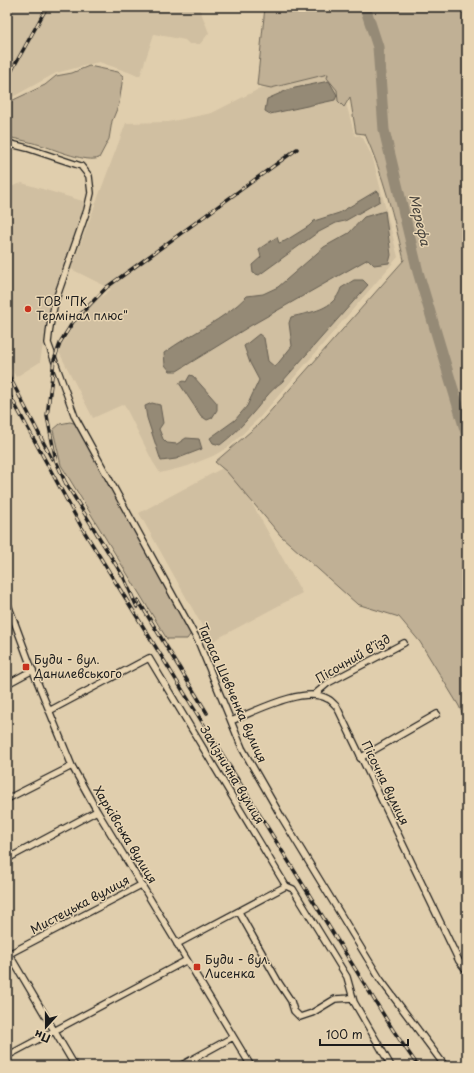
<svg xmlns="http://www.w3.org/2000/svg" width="474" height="1073" viewBox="0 0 474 1073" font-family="'Playpen Sans',sans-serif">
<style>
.built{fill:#d0bfa1}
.green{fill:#c0b095;stroke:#6e6658}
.water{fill:#958a76;stroke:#655e52}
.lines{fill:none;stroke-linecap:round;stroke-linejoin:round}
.river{stroke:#958a76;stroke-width:11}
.minor-casing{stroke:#1c1c1c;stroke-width:8}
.minor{stroke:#e8d5b3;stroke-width:5.5}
.rail-casing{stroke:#1c1c1c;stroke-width:3.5}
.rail{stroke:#e8d5b3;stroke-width:2;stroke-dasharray:6;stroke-linecap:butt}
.poi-dot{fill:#c8321e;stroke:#e8d5b3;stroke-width:1.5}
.labels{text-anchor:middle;stroke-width:3;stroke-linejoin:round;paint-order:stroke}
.poi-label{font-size:12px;fill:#1c1c1c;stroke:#e8d5b3;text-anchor:start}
.street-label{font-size:12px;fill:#1c1c1c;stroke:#e8d5b3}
.water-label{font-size:13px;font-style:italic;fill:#46423c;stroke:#e8d5b3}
</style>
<rect width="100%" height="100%" fill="#e0cead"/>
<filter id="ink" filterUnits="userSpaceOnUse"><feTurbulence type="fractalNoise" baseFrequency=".025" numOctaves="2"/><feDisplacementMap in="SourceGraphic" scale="8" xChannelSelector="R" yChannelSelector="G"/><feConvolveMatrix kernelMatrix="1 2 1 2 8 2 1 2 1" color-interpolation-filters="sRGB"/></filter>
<g filter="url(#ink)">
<!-- built -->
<path class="built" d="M 7,7 L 199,7 L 209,33 L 200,44 L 189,44 L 185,40 L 154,34 L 140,76 L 99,62 L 56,73 L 7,100 Z
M 336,67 L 355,136 L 360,135 L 363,138 L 373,159 L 398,257 L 260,417 L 230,446 L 213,456 L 188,466 L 160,473 L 153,462 L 124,404 L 93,418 L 60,354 L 60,348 L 75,323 L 90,306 L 111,289 L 71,269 L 126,123 L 168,122 L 212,113 L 257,90 Z
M 22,183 L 86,202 L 49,309 L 40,362 L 16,377 L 7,361 L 7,188 Z
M 230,464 L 302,593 L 211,642 L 139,513 Z"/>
<!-- green -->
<path class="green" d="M 265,7 L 467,7 L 467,725 L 459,706 L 420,642 L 399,617 L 357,604 L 281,536 L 227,472 L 215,462 L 258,425 L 404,260 C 393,215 384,177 365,134 L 356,133 L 350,97 L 344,107 L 338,101 L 337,90 L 327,78 L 328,74 L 271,88 L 257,85 Z
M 89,66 L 118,72 L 123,76 L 119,104 L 112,121 L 109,139 L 99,158 C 87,163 56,150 44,146 C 34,143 18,139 7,137 L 7,103 L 45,85 L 56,76 L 72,73 Z
M 70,422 L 77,424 L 192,632 L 187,639 L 167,639 L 61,465 L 53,430 L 60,424 Z"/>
<!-- water -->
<path class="water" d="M 329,81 L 337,95 L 335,100 L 270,114 L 265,111 L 267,99 L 290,89 Z
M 376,191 L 379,192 L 380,201 L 345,221 L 336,223 L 317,233 L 259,275 L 253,273 L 252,265 L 261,257 L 259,249 L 277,237 L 279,243 L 285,241 L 309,226 L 314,221 L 339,213 Z
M 385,211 L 391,255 L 389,263 L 374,265 L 368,259 L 250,326 L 177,371 L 170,371 L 165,365 L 164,353 C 191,333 224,320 247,296 L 263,294 L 278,287 L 324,247 L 349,233 L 364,217 Z
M 354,280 L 363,280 L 368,285 L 282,382 C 269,391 262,403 252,414 C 242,426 232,436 220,445 L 213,443 L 210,438 L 235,420 L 247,406 L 259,380 L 250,363 L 244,346 L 259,334 L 264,338 L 268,361 L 275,367 L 292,346 L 289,323 L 291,317 C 311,312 334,310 341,288 Z
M 190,375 L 193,376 L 217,403 L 217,410 L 212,418 L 207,420 L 201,416 L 179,383 L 184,381 L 186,382 Z
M 152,403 L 160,405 L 163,423 L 159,429 L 163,439 L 167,443 L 177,444 L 186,438 L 199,439 L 202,449 L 176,459 L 161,461 L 147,418 L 145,406 Z"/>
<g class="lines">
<!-- river -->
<path class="river" d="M 365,7 L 378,47 L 384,130 L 418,272 L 467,436"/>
<defs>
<path id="minor" d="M 7,143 L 27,148 L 81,166 L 89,176 L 91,193 L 87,210 L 55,302 L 50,326 L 48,343 L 75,417 L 198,641 L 242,748 L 282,818 L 380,979 L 445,1066
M 7,602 L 30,664 L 72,766 L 97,811 L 251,1066
M 7,684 L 33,670
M 314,695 L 328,683 L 404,643
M 49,711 L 149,658 L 286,886 L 293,889 L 347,977 L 354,1002 L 391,1066
M 231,721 C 254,712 304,685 328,699 C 331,700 334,704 337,707 L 459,961 L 467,971
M 360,758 L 437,714
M 7,799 L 72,766
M 7,859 L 97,811
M 239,912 L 279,983 L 291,1001 L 294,1011 L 300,1017 L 312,1013 L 335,999 L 353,998
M 177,944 L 286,886
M 9,954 L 75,1066
M 7,955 L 141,885
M 7,1056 L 187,960
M 180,1066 L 233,1037"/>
</defs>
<!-- minor casing -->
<use href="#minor" class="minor-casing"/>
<!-- minor -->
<use href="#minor" class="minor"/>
<defs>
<path id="rail" d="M 7,79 L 47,7
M 7,205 L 9,194
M 7,372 L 52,459
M 7,390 L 82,528 L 393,1030 L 418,1066
M 64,480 L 124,578 L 137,607
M 66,484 L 56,461 L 47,416 L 54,360 L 61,341 L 73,322 L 107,287 L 297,149
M 138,600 L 207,713"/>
</defs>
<!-- rail casing -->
<use href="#rail" class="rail-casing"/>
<!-- rail -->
<use href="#rail" class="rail"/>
</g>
</g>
<!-- markers -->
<g class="poi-dot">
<circle cx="28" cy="309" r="4"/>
<rect x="22" y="663" width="8" height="8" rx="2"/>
<rect x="193" y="963" width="8" height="8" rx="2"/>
</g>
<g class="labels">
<!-- poi labels -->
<g class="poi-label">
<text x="36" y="306">ТОВ "ПК<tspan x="36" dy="14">Термінал плюс"</tspan></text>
<text x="34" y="664">Буди - вул.<tspan x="34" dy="14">Данилевського</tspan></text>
<text x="205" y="964">Буди - вул.<tspan x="205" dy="14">Лисенка</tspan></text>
</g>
<!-- street labels -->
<g class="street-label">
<text transform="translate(353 659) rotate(-30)" y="4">Пісочний в’їзд</text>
<text transform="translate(232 693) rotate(66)" y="4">Тараса Шевченка вулиця</text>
<text transform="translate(232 775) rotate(59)" y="4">Залізнична вулиця</text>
<text transform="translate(385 783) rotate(64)" y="4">Пісочна вулиця</text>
<text transform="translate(125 835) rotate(59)" y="4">Харківська вулиця</text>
<text transform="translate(80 905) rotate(-28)" y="4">Мистецька вулиця</text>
</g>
<!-- water labels -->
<g class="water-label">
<text transform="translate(420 220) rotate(77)" y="5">Мерефа</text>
</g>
</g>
<!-- margin -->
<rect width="474" height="1073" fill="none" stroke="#e8d5b3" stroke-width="24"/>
<rect x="12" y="12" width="450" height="1049" fill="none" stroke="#1c1c1c" stroke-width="1.5" filter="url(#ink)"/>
<!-- north arrow -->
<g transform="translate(46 1027) rotate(201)" stroke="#e8d5b3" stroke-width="3" paint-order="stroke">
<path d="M0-3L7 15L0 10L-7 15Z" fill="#1c1c1c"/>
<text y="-6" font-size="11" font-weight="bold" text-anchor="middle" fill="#1c1c1c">Пн</text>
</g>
<!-- scale -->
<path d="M320 1039v6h88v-6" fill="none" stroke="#1c1c1c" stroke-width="2"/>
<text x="326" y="1039" font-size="12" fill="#1c1c1c" stroke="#e8d5b3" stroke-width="3" paint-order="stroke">100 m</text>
</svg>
